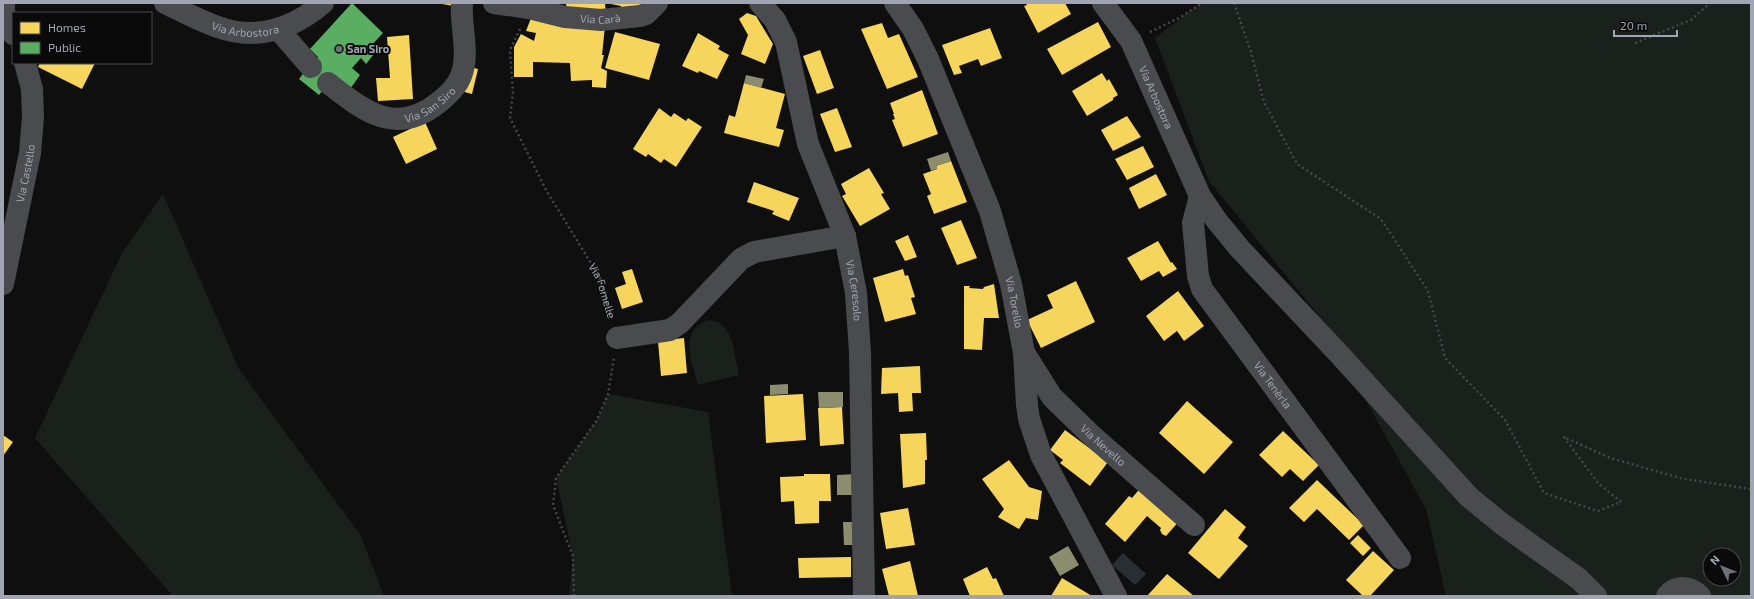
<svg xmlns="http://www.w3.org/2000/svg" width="1754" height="599" viewBox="0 0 1754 599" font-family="'Exo 2',sans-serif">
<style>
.green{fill:#1a201b;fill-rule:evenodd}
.water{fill:#272e34}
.homes{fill:#f6d55c}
.public{fill:#5aae61}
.industry{fill:#8c8c6e}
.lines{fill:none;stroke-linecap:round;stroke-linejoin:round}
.path{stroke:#45474a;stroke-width:2.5;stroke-dasharray:2 3;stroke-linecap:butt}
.minor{stroke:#4a4b4f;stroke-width:22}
.poi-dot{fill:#6e7079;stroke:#0a0a0b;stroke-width:1.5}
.labels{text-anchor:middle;stroke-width:4;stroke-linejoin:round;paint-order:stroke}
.street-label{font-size:11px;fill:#a1a5b1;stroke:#0a0a0b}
.poi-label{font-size:11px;font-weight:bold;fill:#a1a5b1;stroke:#0a0a0b;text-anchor:start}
</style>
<rect width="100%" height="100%" fill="#0f0f10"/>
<!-- green -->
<path class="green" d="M 1200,3 L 1751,3 L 1751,596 L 1446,596 L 1426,509 L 1319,316 L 1209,181 L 1155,38 ZM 1710,555 L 1734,555 L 1734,579 L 1710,579 Z
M 163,194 L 239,369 L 361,536 L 384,596 L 171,596 L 172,595 L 35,438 L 122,253 Z
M 707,320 C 734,319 734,355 739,375 L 698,385 C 692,360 678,333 707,320 Z
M 608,394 L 708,412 L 732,596 L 569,596 L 573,556 L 556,478 L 597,420 Z"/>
<!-- water -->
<path class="water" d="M 1123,553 L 1146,574 L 1135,585 L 1112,565 Z"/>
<!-- homes -->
<path class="homes" d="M 436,3 L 461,3 L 460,7 Z
M 566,3 L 605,3 L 606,15 L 567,16 Z
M 606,3 L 653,3 L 621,13 L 621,6 Z
M 1026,3 L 1065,3 L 1071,14 L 1038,33 L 1024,6 L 1027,5 Z
M 533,13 L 605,26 L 602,55 L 604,55 L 601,68 L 607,71 L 606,88 L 592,87 L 592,80 L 571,81 L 570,63 L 533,62 L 533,77 L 514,77 L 514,47 L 521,34 L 534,41 L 536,33 L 526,31 Z
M 747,13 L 756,16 L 773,44 L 765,64 L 741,54 L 748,35 L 739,19 Z
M 1098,22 L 1111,47 L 1062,75 L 1047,49 Z
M 882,23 L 888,38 L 899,34 L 918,77 L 887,89 L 861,29 Z
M 990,28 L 1002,58 L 981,66 L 978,59 L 959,66 L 962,73 L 954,75 L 942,45 Z
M 615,32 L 660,44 L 649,80 L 605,68 Z
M 698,33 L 720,46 L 718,49 L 729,55 L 717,79 L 699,71 L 698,73 L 682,66 Z
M 409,35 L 413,99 L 378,101 L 376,78 L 390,78 L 387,37 Z
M 820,50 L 834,88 L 817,94 L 803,56 Z
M 40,63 L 95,63 L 82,89 L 38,67 Z
M 467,66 L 478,69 L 472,94 L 461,91 Z
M 1102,73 L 1107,81 L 1109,79 L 1118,95 L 1113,98 L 1113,100 L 1087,116 L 1072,91 Z
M 744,83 L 785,94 L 776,128 L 784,130 L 779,147 L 724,133 L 729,115 L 735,117 Z
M 922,90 L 938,134 L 903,147 L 892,120 L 895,119 L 893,114 L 894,114 L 890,103 Z
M 659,108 L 671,117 L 674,113 L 686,121 L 688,118 L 702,127 L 676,167 L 664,159 L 661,163 L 648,154 L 646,157 L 633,149 Z
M 837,108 L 852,147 L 835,152 L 820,114 Z
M 1127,116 L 1141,137 L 1113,151 L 1101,130 Z
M 425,122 L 437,149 L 406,164 L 393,137 Z
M 1143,146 L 1154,167 L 1127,180 L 1115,159 Z
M 951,161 L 967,202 L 934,214 L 927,196 L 931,194 L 923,174 L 937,169 L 936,166 Z
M 869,168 L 884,193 L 881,194 L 890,209 L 860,226 L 842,196 L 846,194 L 841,184 Z
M 1156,174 L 1167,195 L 1139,209 L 1129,188 Z
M 754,182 L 799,198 L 789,221 L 772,214 L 774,211 L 747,202 Z
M 961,220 L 977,258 L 957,265 L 941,228 Z
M 908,235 L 917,257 L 905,261 L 895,241 Z
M 1158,241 L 1171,263 L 1172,262 L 1177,269 L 1163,277 L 1159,271 L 1141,281 L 1127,258 Z
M 632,269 L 643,302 L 622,309 L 615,288 L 626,284 L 622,272 Z
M 903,269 L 905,276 L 908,275 L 915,297 L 911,298 L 916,314 L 885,322 L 873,278 Z
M 1076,281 L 1095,322 L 1041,348 L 1027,320 L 1053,308 L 1047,295 Z
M 994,284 L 999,318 L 984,318 L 982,350 L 964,349 L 964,286 L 970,286 L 969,288 L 983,289 L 984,287 Z
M 1178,291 L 1204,326 L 1184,341 L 1177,331 L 1164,341 L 1146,316 Z
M 684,338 L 687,373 L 661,376 L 658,341 Z
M 920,366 L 921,393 L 912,393 L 913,411 L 899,412 L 898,393 L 881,394 L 882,368 Z
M 803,394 L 806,440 L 766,443 L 764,396 Z
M 1187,401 L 1233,442 L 1204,474 L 1159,433 Z
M 842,407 L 844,444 L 820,446 L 818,408 Z
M 1065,430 L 1108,462 L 1090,486 L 1060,463 L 1063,460 L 1050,450 Z
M 1283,431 L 1319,465 L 1303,481 L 1290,469 L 1282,477 L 1259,455 Z
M 926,433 L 927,460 L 925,460 L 925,484 L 903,488 L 900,434 Z
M 3,435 L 13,442 L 3,456 Z
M 1009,460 L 1029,487 L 1042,491 L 1038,520 L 1026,518 L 1019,529 L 998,517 L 1004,509 L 982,479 Z
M 804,474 L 830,474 L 831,501 L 819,501 L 819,523 L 795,524 L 794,501 L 781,502 L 780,477 L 804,476 Z
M 1317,480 L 1364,525 L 1349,540 L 1317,509 L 1304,522 L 1289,508 Z
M 1142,486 L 1181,519 L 1166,536 L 1162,534 L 1160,530 L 1161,528 L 1147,516 L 1125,542 L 1105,524 L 1129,496 L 1132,498 Z
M 908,508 L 915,545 L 886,549 L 880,513 Z
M 1225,509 L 1246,527 L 1238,538 L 1248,546 L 1219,579 L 1188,553 Z
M 1358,535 L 1371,548 L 1363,556 L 1350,543 Z
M 1373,551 L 1394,570 L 1370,596 L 1363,596 L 1346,580 Z
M 851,557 L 851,577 L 799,578 L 798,558 Z
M 910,561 L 918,596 L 889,596 L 882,569 Z
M 987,567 L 993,579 L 996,578 L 1004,596 L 970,596 L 963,579 Z
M 1167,574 L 1194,596 L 1147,596 Z
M 1062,578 L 1092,596 L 1051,596 Z"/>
<!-- public -->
<path class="public" d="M 352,3 L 383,33 L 368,49 L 374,54 L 366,64 L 361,58 L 352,68 L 360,75 L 350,89 L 328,83 L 319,95 L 299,79 L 308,67 L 310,68 L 318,57 L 310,49 Z"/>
<!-- industry -->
<path class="industry" d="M 746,75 L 764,79 L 761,88 L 744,83 Z
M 948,152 L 951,161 L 936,166 L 937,169 L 931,171 L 927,159 Z
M 788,384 L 788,394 L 770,395 L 770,385 Z
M 818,392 L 843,392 L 843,407 L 819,408 Z
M 855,474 L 856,495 L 837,495 L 837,475 Z
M 843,522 L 859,522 L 859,545 L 844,545 Z
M 1068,546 L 1079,565 L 1060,576 L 1049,557 Z"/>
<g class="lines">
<!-- path -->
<g class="path">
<path d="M 1234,3 L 1251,52 L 1264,102 L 1297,164 L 1381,219 L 1428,291 L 1445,358 L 1505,420 L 1544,493 L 1598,511 L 1621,502 L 1598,483 L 1564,437 L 1610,458 L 1684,479 L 1751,489"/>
<path id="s1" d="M 520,29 L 510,50 L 513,92 L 510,118 L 546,190 L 600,278 L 612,318"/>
<path d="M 1150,32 L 1181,17 L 1202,3"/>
<path d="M 1635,43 L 1691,20 L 1710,3"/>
<path d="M 574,596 L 573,556 L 553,505 L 556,478 L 597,420 L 608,394 L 614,358"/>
</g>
<!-- minor -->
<g class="minor">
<path d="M 4,3 L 4,13 L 13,34"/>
<path id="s2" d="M 165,3 C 182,11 200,21 218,27 C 256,41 293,29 323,3"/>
<path id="s3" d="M 494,3 L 529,8 L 565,17 L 601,20 L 640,16 L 646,14 L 657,3"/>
<path id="s4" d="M 760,3 L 775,20 L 786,42 L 808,144 L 845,236 L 856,293 L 860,352 L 864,596"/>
<path id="s5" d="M 895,3 L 913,29 L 928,59 L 990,211 L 1011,284 L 1024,353 L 1027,405 L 1029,419 L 1041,455 L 1116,596"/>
<path id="s6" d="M 1103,3 L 1131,41 L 1200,196 L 1217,221 L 1240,249 L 1339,354 L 1469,497 L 1502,524 L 1579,579 L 1596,596"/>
<path d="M 278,29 L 311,67"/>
<path id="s7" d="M 328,83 C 363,110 395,137 438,103 C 447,96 457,87 461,76 C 470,53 460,26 462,3"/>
<path id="s8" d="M 1200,196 L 1193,223 L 1198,276 L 1202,289 L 1400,558"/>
<path id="s9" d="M 3,284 L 30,153 L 33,117 L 32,89 L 25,63"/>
<path d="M 617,338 L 670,330 L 680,323 L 741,259 L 754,252 L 845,236"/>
<path id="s10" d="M 1025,354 L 1052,397 L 1090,434 L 1194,525"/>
<path d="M 1667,596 C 1676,585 1691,586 1700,596"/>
</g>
</g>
<!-- markers -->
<circle class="poi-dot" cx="339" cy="49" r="4"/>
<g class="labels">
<!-- street labels -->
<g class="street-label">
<text dy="4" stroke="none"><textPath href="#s3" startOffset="108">Via Carà</textPath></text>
<text dy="4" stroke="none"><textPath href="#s2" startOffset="86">Via Arbostora</textPath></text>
<text dy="4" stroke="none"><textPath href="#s6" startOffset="109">Via Arbostora</textPath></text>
<text dy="4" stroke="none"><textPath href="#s7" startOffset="116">Via San Siro</textPath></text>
<text dy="4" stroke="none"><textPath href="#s9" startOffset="113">Via Castello</textPath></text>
<text dy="4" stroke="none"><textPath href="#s4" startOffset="306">Via Ceresolo</textPath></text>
<text dy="4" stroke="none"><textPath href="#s1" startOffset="288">Via Fomelle</textPath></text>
<text dy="4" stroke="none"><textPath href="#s5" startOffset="324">Via Torello</textPath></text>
<text dy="4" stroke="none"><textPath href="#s8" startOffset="214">Via Tenèrla</textPath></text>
<text dy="4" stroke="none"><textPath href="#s10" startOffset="121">Via Nevello</textPath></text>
</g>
<!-- poi labels -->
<g class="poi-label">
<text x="347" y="53">San Siro</text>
</g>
</g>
<!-- border -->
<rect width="1754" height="599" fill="none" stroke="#a1a5b1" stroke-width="8"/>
<!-- legend -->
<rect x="12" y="12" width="140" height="52" fill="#0a0a0b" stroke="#46484d"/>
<rect x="20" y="22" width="20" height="12" fill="#f6d55c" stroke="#46484d"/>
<text x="48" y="32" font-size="12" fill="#a1a5b1">Homes</text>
<rect x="20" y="42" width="20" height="12" fill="#5aae61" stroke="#46484d"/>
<text x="48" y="52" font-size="12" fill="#a1a5b1">Public</text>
<!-- north arrow -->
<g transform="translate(1722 567) rotate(313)"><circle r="19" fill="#0a0a0b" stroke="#46484d"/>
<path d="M0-3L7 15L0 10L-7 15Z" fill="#6e7079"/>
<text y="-6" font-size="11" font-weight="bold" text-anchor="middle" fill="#a1a5b1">N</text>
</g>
<!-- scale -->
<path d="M1614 30v6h63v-6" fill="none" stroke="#a1a5b1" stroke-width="2"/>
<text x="1620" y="30" font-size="12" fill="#a1a5b1" stroke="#0a0a0b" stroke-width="3" paint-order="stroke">20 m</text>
</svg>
